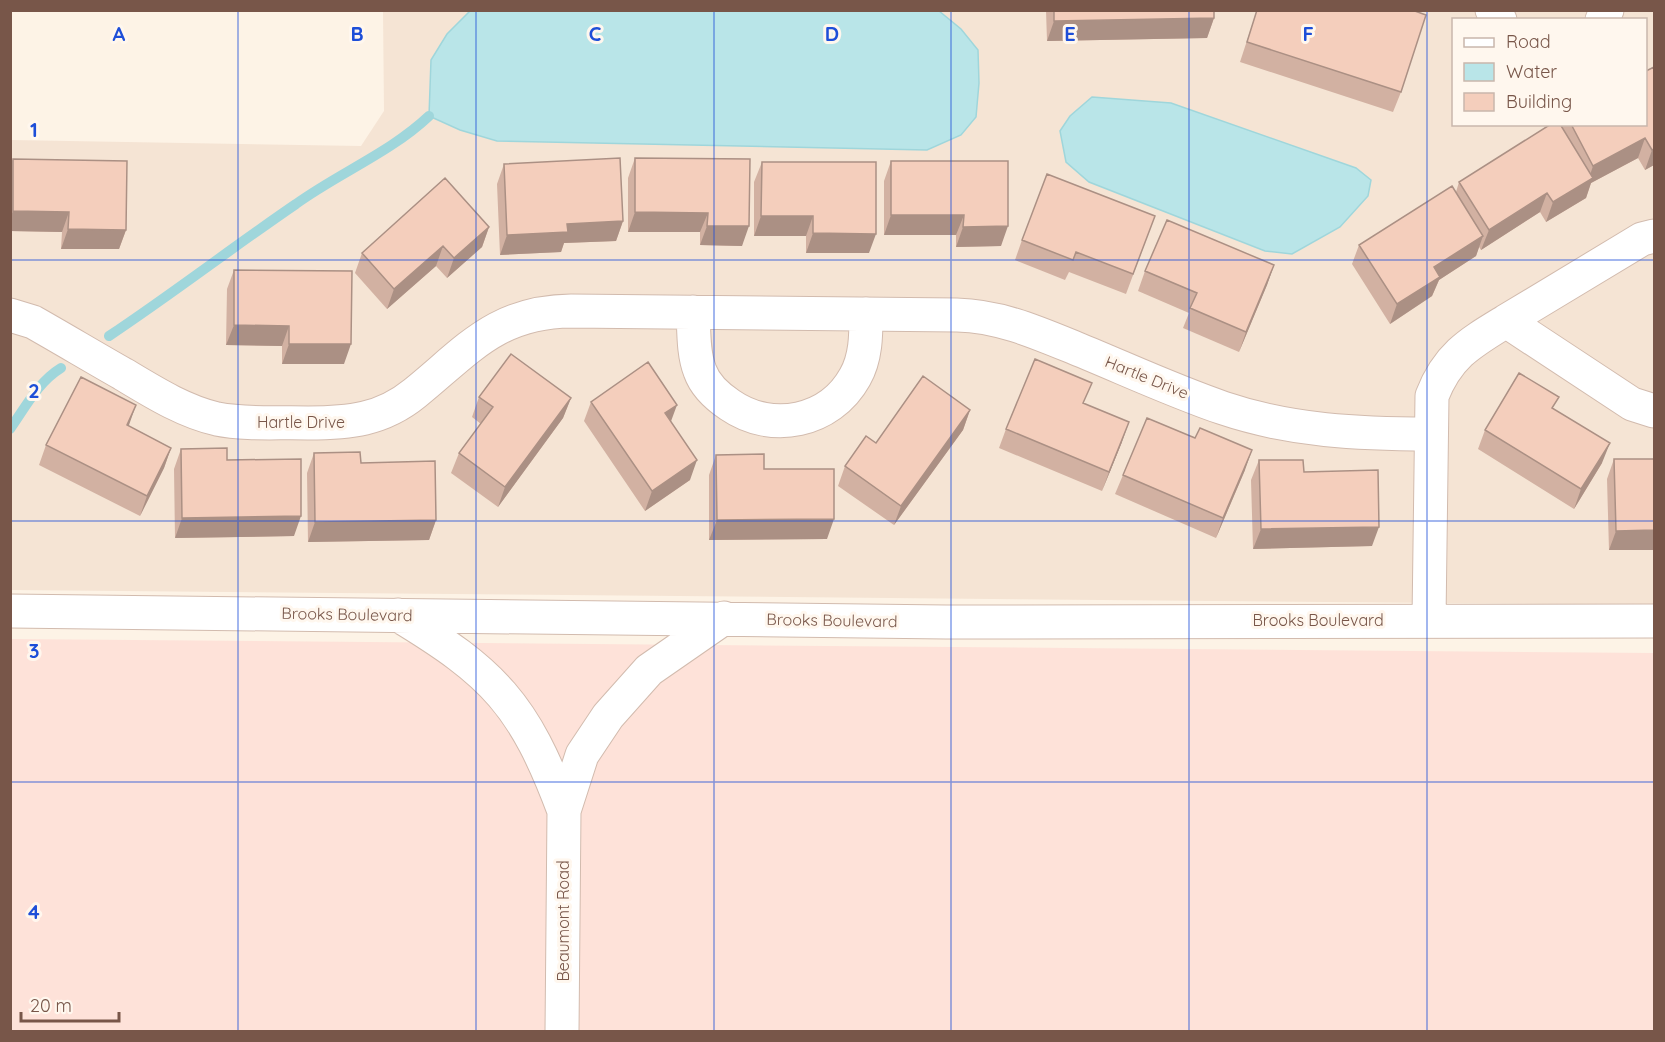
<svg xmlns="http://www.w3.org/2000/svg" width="1665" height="1042" viewBox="0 0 1665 1042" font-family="Quicksand,sans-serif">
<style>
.residential{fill:#f5e4d4;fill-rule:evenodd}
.commercial{fill:#fee2d9}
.water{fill:#b9e5e8;stroke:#9fd6db;stroke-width:1.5}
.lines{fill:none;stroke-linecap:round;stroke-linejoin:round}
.stream{stroke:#9fd6db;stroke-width:10}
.minor-casing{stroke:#d2bbae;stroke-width:35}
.minor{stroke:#fff;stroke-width:33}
.wall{fill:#d2b1a2}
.shaded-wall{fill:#ab9084}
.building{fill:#f4cebc;stroke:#ab9084;stroke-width:1.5}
.grid{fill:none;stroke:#1d4ed8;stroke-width:1.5;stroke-opacity:0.55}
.labels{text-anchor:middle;stroke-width:6;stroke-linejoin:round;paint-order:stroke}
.street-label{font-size:16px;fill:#785649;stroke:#fff7ee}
.grid-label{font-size:20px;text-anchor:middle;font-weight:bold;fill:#1d4ed8;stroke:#fff7ee;stroke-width:6;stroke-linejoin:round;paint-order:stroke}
</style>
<rect width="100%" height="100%" fill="#fdf3e6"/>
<!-- residential -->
<path class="residential" d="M 383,11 L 1654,11 L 1654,605 L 11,590 L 11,140 L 361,146 L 384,111 ZM 1454,20 L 1646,20 L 1646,124 L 1454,124 Z"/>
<!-- commercial -->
<path class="commercial" d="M 11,639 L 1654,653 L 1654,1031 L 11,1032 Z"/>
<!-- water -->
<path class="water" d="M 470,11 L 939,11 L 961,29 L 978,50 L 979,83 L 976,117 L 961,135 L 927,150 L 497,141 L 460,130 L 429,116 L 431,60 L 447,34 Z
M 1092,97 L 1171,103 L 1356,168 L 1371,180 L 1368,196 L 1340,227 L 1292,254 L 1265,251 L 1089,182 L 1066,162 L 1060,131 L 1070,116 Z"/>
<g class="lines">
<!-- stream -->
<path class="stream" d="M 109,336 C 172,294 233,247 296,204 C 339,173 391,152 429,116
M 10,429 C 25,408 38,382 61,368"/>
<defs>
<path id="minor" d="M 1492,10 L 1500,20
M 1602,20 L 1607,10
M 1654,236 L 1642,239 L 1506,321 L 1632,404 L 1654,411
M 693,312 C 694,331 693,353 700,371 C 705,385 718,397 730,405 C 772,434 830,422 855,377 C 866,358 866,335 866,314
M 10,315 L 33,322 C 63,339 93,357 123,374 C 153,392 183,411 217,419 C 247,425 278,422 308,423 C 349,423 382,420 415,393 C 468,350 496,312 571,311 L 957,315 C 999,316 1036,332 1075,348 C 1124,368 1173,391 1223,408 C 1291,431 1359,434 1430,434
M 10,611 L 946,622 L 1654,621
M 398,615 C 494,673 524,704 564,811
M 1429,620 L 1432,396 C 1448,355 1470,343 1506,321
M 562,1032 L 564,811 L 582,755 L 608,716 L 649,670 L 724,618"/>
</defs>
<!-- minor casing -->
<use href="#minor" class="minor-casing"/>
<!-- minor -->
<use href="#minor" class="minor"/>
</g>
<!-- wall -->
<path class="wall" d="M 1046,10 L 1214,10 L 1214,18 L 1207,38 L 1047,41 Z
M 1257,10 L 1412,10 L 1401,92 L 1393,112 L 1240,62 Z
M 1654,67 L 1654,165 L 1645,170 L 1638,158 L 1591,183 L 1586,198 L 1546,222 L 1540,212 L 1481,250 L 1479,247 L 1476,256 L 1439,280 L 1432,296 L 1390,324 L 1352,264 L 1359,245 L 1456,192 L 1459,182 L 1561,127 L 1562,124 L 1646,124 Z
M 635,158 L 750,159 L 742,246 L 700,245 L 700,232 L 628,232 L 628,178 Z
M 13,159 L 126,230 L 119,249 L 61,249 L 62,232 L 10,231 L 10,165 Z
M 891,161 L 1008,161 L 1001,246 L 956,247 L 956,235 L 884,235 L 884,181 Z
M 762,162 L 869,253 L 806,253 L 806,236 L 754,236 L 754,182 Z
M 504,164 L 623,221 L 616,241 L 564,243 L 561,252 L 500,255 L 497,184 Z
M 1155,216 L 1126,294 L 1069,272 L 1065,280 L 1015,260 L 1022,240 Z
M 489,227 L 482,247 L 447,278 L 436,266 L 387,309 L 355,273 L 362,253 Z
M 1274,265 L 1267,285 L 1239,352 L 1183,328 L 1189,313 L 1138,291 L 1145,271 Z
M 234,270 L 344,364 L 282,364 L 282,346 L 226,345 L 227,289 Z
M 479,397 L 571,398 L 563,418 L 498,507 L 451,473 L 459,453 L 481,424 L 472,417 Z
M 591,402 L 671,422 L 690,480 L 645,511 L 584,421 Z
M 1554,409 L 1602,463 L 1574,509 L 1478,449 L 1485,430 Z
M 970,410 L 963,430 L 894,525 L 838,486 L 845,466 Z
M 129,426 L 171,448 L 164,468 L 140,516 L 39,465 L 46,445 Z
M 1006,429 L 1122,442 L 1102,491 L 999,448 Z
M 181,449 L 227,460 L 294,536 L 175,538 L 174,469 Z
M 314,453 L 361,463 L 436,520 L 429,540 L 308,542 L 307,473 Z
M 716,455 L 764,469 L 827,539 L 709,540 L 709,475 Z
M 1614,459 L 1654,459 L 1654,550 L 1609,550 L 1607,479 Z
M 1259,460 L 1304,472 L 1372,546 L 1253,549 L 1251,480 Z
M 1245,470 L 1216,538 L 1115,494 L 1123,475 Z"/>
<!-- shaded-wall -->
<path class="shaded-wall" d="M 1214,18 L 1207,38 L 1047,41 L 1054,21 Z
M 1645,138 L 1638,158 L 1591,183 L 1586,198 L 1546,222 L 1553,202 L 1588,181 L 1593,166 Z
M 1654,149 L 1654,165 L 1645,170 L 1652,150 Z
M 1547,193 L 1540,212 L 1481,250 L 1489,230 Z
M 13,211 L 69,212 L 62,232 L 10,231 L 10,217 Z
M 635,212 L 708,213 L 700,232 L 628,232 Z
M 891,215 L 964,215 L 956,235 L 884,235 Z
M 761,216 L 813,216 L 806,236 L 754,236 Z
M 623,221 L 616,241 L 564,243 L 561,252 L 500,255 L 507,235 L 567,224 Z
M 707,226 L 749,226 L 742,246 L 700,245 Z
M 1008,226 L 1001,246 L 956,247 L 963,227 Z
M 489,227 L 482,247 L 447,278 L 454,258 Z
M 68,229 L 126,230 L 119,249 L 61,249 Z
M 813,233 L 876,234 L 869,253 L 806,253 Z
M 1483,236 L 1476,256 L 1439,280 L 1432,296 L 1390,324 L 1397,304 L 1434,267 Z
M 443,246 L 436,266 L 387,309 L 394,289 Z
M 1274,265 L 1267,285 L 1239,352 L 1246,332 Z
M 234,325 L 289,326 L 282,346 L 226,345 Z
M 289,344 L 351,344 L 344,364 L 282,364 Z
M 571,398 L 563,418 L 498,507 L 505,487 Z
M 136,405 L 129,425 L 119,445 L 127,425 Z
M 677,405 L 670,424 L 665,413 Z
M 970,410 L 963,430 L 894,525 L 901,506 Z
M 1129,422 L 1122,442 L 1102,491 L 1109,472 Z
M 1610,443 L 1602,463 L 1574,509 L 1581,489 Z
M 171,448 L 164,468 L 140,516 L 147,496 Z
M 1252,450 L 1245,470 L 1216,538 L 1223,518 Z
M 697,460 L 690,480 L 645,511 L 652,491 Z
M 301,516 L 294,536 L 175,538 L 182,518 Z
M 834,519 L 827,539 L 709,540 L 717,520 Z
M 436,520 L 429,540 L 308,542 L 315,522 Z
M 1379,527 L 1372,546 L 1253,549 L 1261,529 Z
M 1654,530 L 1654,550 L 1609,550 L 1616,531 Z"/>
<!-- building -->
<path class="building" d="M 1054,10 L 1214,10 L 1214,18 L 1054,21 Z
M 1257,10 L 1412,10 L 1426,15 L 1401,92 L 1247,42 Z
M 1654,67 L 1654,149 L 1652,150 L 1645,138 L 1593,166 L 1571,124 L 1646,124 L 1646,71 Z
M 1551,124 L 1560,124 L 1593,178 L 1553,202 L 1547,193 L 1489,230 L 1459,182 Z
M 620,158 L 623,221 L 567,224 L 568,232 L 507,235 L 504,164 Z
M 635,158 L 750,159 L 749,226 L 707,226 L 708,213 L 635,212 Z
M 13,159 L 127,161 L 126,230 L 68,229 L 69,212 L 13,211 Z
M 891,161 L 1008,161 L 1008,226 L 963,227 L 964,215 L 891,215 Z
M 762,162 L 876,162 L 876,234 L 813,233 L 813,216 L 761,216 Z
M 1047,174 L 1155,216 L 1133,274 L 1076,252 L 1073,260 L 1022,240 Z
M 445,178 L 489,227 L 454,258 L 443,246 L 394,289 L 362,253 Z
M 1452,186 L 1483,236 L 1434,267 L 1440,277 L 1397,304 L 1359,245 Z
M 1167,220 L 1274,265 L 1246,332 L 1190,308 L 1197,293 L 1145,271 Z
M 234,270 L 352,271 L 351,344 L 289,344 L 289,326 L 234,325 Z
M 511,354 L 571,398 L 505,487 L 459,453 L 493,407 L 479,397 Z
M 1035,359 L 1092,383 L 1083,403 L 1129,422 L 1109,472 L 1006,429 Z
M 648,362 L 677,405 L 665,413 L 697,460 L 652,491 L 591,402 Z
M 1519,373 L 1559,397 L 1552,408 L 1610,443 L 1581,489 L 1485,430 Z
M 923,376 L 970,410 L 901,506 L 845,466 L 866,436 L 876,443 Z
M 81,377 L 136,405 L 127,425 L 171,448 L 147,496 L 46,445 Z
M 1147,418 L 1195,438 L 1200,428 L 1252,450 L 1223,518 L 1123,475 Z
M 227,448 L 227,460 L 301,459 L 301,516 L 182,518 L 181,449 Z
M 360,452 L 361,463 L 435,461 L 436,520 L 315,522 L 314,453 Z
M 764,454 L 764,469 L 834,469 L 834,519 L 717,520 L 716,455 Z
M 1614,459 L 1654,459 L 1654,530 L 1616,531 Z
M 1259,460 L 1303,460 L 1304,472 L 1378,470 L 1379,527 L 1261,529 Z"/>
<!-- grid -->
<path class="grid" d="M 238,10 L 238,1032M 476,10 L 476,1032M 714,10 L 714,1032M 951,10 L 951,1032M 1189,10 L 1189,1032M 1427,10 L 1427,1032M 10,260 L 1654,260M 10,521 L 1654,521M 10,782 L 1654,782"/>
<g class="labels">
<!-- street labels -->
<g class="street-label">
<text transform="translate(1147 377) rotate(22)" y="6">Hartle Drive</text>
<text x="301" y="428">Hartle Drive</text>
<text transform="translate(347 614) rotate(1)" y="6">Brooks Boulevard</text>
<text transform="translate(832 620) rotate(1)" y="6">Brooks Boulevard</text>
<text x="1318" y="626">Brooks Boulevard</text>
<text transform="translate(563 921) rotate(-90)" y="6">Beaumont Road</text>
</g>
</g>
<g class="grid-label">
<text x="119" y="41">A</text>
<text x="357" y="41">B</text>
<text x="595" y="41">C</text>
<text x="832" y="41">D</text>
<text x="1070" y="41">E</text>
<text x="1308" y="41">F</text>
<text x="34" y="137">1</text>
<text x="34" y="398">2</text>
<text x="34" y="658">3</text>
<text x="34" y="919">4</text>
</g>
<!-- border -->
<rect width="1665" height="1042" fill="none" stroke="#785649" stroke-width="24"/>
<!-- legend -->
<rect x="1452" y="18" width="195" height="108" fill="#fff7ee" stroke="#c9b7ac" stroke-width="1.5"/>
<rect x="1464" y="38" width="30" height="9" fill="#ffffff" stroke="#c9b7ac" stroke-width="1.5"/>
<text x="1506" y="48" font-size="18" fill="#785649">Road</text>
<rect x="1464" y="63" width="30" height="18" fill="#b9e5e8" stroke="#c9b7ac" stroke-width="1.5"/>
<text x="1506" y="78" font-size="18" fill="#785649">Water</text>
<rect x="1464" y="93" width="30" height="18" fill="#f4cebc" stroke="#c9b7ac" stroke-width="1.5"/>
<text x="1506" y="108" font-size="18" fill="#785649">Building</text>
<!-- scale -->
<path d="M21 1012v9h98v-9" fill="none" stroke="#785649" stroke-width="3"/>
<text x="30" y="1012" font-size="18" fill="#785649" stroke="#fff7ee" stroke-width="4.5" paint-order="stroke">20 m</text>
</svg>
